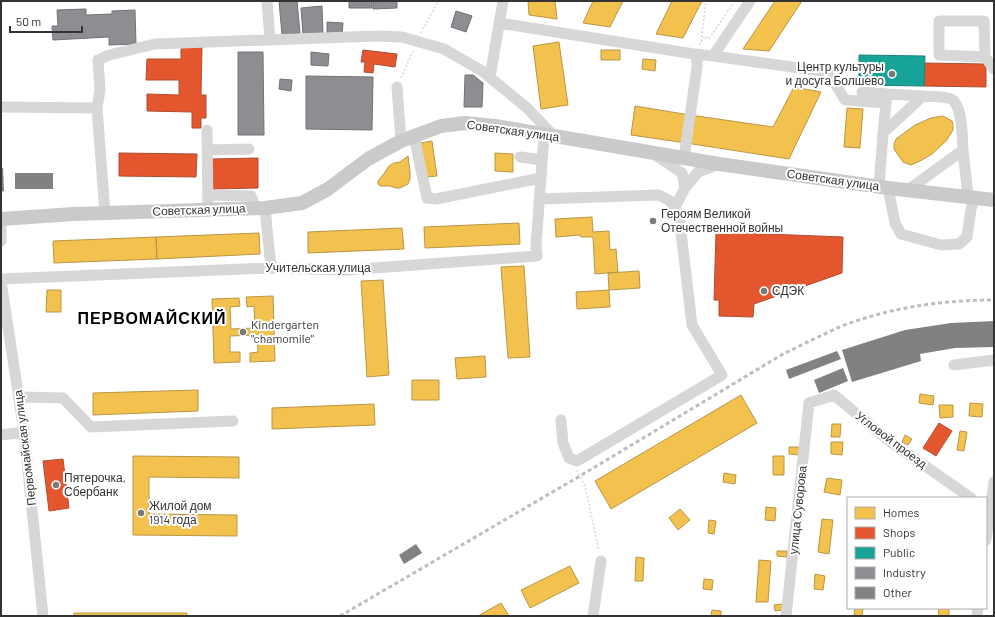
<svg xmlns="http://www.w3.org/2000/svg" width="995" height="617" viewBox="0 0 995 617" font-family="Barlow,sans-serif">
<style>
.homes{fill:#f2c14e;stroke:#b99646}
.shops{fill:#e4572e;stroke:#af4c30}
.public{fill:#17a398;stroke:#1f817a}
.industry{fill:#8d8d92;stroke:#727276}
.building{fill:#818181}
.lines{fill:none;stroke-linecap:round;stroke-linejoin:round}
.path{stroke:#d6d6d6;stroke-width:1.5;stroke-dasharray:2 2;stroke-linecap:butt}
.minor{stroke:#d7d7d7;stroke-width:11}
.major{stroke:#cacaca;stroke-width:14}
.rail{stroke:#bebebe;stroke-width:3;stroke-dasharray:4 3;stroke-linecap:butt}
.poi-dot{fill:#7a7a7a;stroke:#fff;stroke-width:1.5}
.labels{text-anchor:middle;stroke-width:4;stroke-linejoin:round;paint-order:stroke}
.poi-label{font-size:12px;fill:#333;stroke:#fff;text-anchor:start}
.street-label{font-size:12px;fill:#333;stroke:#fff}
.district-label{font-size:16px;font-weight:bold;letter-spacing:1px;fill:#000;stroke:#fff}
</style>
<rect width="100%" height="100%" fill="#fff"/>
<!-- homes -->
<path class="homes" d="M 528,1 L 555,1 L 557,19 L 529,15 Z
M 593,1 L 623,1 L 610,27 L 583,23 Z
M 672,1 L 702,1 L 683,38 L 656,34 Z
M 775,1 L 802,1 L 769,51 L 743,49 Z
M 559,42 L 568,105 L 541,109 L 533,46 Z
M 601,50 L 620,50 L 620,60 L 601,60 Z
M 643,59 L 656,60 L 655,71 L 642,69 Z
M 794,87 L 821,92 L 789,159 L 686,143 L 690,115 L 773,127 Z
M 635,106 L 690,115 L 686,143 L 631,135 Z
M 847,108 L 863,109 L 860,148 L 844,147 Z
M 943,116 L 952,121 L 953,125 L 953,130 L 946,141 L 932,154 L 922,160 L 911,165 L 903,162 L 894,149 L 894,144 L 896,139 L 915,125 L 931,118 Z
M 432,141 L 437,176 L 426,177 L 420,143 Z
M 495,153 L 513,154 L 513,172 L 495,171 Z
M 408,156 L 410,172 L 410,179 L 408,184 L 400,188 L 396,188 L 390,186 L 380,186 L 378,184 L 378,181 L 383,175 L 389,166 L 394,163 L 400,162 Z
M 592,217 L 593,232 L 609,231 L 610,250 L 616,249 L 618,272 L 595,274 L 593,237 L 581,237 L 580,235 L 556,237 L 555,219 Z
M 519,223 L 520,244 L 425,248 L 424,227 Z
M 402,228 L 404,249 L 308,253 L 308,232 Z
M 259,233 L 260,254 L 157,259 L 156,237 Z
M 156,237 L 157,259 L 54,263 L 53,241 Z
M 524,266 L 530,357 L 508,358 L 501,267 Z
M 639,271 L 640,288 L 609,290 L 608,273 Z
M 383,280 L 389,375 L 367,377 L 361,281 Z
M 47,290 L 61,290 L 61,312 L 46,312 Z
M 609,290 L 610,307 L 577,309 L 576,292 Z
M 273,296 L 275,361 L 250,362 L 250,353 L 258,352 L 257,335 L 230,336 L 230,352 L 240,352 L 240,362 L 214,363 L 212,299 L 239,298 L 240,306 L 230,307 L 231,329 L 255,328 L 254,306 L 247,307 L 246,297 Z
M 485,356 L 486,377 L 457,379 L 455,358 Z
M 412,380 L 439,380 L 439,400 L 412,400 Z
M 198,390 L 198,411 L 93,415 L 93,393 Z
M 920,394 L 934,396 L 933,405 L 919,403 Z
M 741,395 L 757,423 L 611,509 L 595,481 Z
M 970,403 L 983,404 L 982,417 L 969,416 Z
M 374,404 L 375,425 L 272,429 L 272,408 Z
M 939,405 L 953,405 L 953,417 L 940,418 Z
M 832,424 L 841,424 L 840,437 L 831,437 Z
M 960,431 L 967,432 L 964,451 L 957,450 Z
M 905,435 L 912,439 L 908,445 L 902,442 Z
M 831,442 L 843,442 L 842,455 L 831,454 Z
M 789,447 L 800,447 L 800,455 L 789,454 Z
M 133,456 L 239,457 L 239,478 L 149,477 L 149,514 L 237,515 L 237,536 L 133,535 Z
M 773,456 L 784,456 L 784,475 L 773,475 Z
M 724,473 L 736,475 L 735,484 L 723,482 Z
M 827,478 L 842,480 L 840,495 L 824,492 Z
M 766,507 L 776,508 L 775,521 L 765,520 Z
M 680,509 L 690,520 L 678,530 L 669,518 Z
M 822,519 L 833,520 L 829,554 L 818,552 Z
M 709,520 L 716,521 L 714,534 L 708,533 Z
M 777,551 L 787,551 L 787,557 L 777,556 Z
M 636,557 L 644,558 L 643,581 L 635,581 Z
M 759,560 L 771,561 L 768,602 L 756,602 Z
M 570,566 L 579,583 L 530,608 L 521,590 Z
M 815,574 L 825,576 L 823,590 L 814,589 Z
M 704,579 L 713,580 L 712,590 L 703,589 Z
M 501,603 L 509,616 L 478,616 Z
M 782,604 L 783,610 L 775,611 L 774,605 Z
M 855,608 L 863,608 L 862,616 L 854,615 Z
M 938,608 L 949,608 L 949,616 L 939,616 Z
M 712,610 L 721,611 L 721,616 L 711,616 Z
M 74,613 L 187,613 L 187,616 L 74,616 Z"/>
<!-- shops -->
<path class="shops" d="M 181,46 L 202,47 L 201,95 L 206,95 L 206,118 L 201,118 L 201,128 L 192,128 L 192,112 L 147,111 L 147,94 L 179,95 L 179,80 L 146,80 L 147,59 L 181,59 Z
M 363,50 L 397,54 L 395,67 L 374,64 L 373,73 L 364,72 L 365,62 L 361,62 Z
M 924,63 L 986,64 L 986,87 L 924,86 Z
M 119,153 L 197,154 L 196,177 L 119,176 Z
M 258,158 L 258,188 L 213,189 L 212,159 Z
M 716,232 L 843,237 L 842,273 L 754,304 L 753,317 L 719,316 L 719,300 L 714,300 Z
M 939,423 L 952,431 L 936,456 L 923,448 Z
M 63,459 L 69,508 L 49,511 L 43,461 Z"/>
<!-- public -->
<path class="public" d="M 859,55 L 925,56 L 924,86 L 859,85 Z"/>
<!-- industry -->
<path class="industry" d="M 279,1 L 297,1 L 300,33 L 282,35 Z
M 349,1 L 372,1 L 372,8 L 349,8 Z
M 373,1 L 397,1 L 397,8 L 373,9 Z
M 322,6 L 323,34 L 303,35 L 301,8 Z
M 86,9 L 86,15 L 112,14 L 112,11 L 135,10 L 136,44 L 109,45 L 109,37 L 53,40 L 52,26 L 58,26 L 57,10 Z
M 456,11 L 472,16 L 466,32 L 451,27 Z
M 327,22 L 343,23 L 342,35 L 327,35 Z
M 238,52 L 263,52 L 264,135 L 238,135 Z
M 311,52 L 329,54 L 328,66 L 311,65 Z
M 465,75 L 473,75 L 483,83 L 482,107 L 464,107 Z
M 306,76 L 373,77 L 372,130 L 306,129 Z
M 280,79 L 292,80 L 291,91 L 279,89 Z"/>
<!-- building -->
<path class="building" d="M 1,168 L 3,168 L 4,191 L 1,192 Z
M 15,173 L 53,173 L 53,189 L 15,189 Z
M 994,321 L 994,347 L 955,348 L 920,354 L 921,361 L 852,382 L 842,350 L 905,330 L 951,323 Z
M 837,351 L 841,359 L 789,379 L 786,370 Z
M 843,368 L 848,381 L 819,393 L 814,380 Z
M 416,544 L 422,553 L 404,564 L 399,555 Z"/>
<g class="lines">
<!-- path -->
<path class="path" d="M 421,33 L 438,1
M 701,41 L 706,1
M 699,45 L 705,36 L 709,39 L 732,5 L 734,5
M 401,78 L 413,51
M 577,470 L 585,486 L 599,551"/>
<!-- minor -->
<path class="minor" d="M 267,1 L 270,40
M 499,23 L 694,54 L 697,61 L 697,67 L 684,158
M 694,54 L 713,56 L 828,72 L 845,100 L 886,103
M 713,56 L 750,1
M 985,57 L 939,55 L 939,21 L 984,21 L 985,57 L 994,69
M 490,77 L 503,1
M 397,87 L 401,141
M 862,92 L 887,94
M 1,107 L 97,108 L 100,90 L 98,60 L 109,55 L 155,44 L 377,36 L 402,37 L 444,49 L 482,71 L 526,107 L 554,136
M 97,108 L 105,213
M 207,130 L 208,210
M 883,133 L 887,94 L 923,96
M 414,136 L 427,198 L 436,199 L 541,178
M 207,150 L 249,149
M 963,150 L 968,196
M 654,154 L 682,173 L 685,188
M 520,157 L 542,160
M 879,186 L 883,133 L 923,96 C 931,97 944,96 951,99 C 963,105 962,138 963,150 L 908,190
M 888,188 L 895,223 L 901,234 L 941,245 L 959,244 L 967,237 L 971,209 L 975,197
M 208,195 L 251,196 L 256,208
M 540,199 L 659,195 L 670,201 L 679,215 L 692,325 L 722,375 L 577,461 L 569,458 L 563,443 L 561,420
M 675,207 L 685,188 L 698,172 L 719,164
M 265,208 L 271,268
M 1,241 L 1,219
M 1,279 L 271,268 L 347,270 L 537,256 L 536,246 L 544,135
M 1,281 L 24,432 L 43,616
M 954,365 L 994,360
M 20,397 L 63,398 L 91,427 L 233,421
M 1,435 L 24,432
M 986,540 L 994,482
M 593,616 L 601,561
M 786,616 L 809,403 L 834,395 L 888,440 L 971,498
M 977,616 L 978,608"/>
<!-- major -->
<path class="major" d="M 1,219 L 74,214 L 265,208 L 302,203 L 328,189 L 368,159 L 401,141 L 441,126 L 465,123 L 495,126 L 719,164 L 888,188 L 994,200"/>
<!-- rail -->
<path class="rail" d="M 340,616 L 580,476 L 783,354 C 804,344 825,333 847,324 C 894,307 944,300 994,300"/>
</g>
<!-- markers -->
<g class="poi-dot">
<circle cx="892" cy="74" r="4"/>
<circle cx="653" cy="221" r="4"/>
<circle cx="764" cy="291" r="4"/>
<circle cx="243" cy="332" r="4"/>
<circle cx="56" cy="485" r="4"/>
<circle cx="141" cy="513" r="4"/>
</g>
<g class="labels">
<!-- poi labels -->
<g class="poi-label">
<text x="884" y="71" text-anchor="end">Центр культуры<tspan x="884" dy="14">и досуга Болшево</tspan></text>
<text x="661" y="218">Героям Великой<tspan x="661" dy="14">Отечественной войны</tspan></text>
<text x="772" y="295">СДЭК</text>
<text x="251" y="329">Kindergarten<tspan x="251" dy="14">"chamomile"</tspan></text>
<text x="64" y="482">Пятерочка,<tspan x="64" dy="14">Сбербанк</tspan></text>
<text x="149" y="510">Жилой дом<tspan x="149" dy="14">1914 года</tspan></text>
</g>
<!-- street labels -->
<g class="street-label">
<text transform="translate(513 131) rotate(8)" y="4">Советская улица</text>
<text transform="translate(833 180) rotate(8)" y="4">Советская улица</text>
<text transform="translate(199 210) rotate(-2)" y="4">Советская улица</text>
<text x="318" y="272">Учительская улица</text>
<text transform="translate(891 440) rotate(37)" y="4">Угловой проезд</text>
<text transform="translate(25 448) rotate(-97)" y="4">Первомайская улица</text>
<text transform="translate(798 510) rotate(-84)" y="4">улица Суворова</text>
</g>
<!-- district labels -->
<g class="district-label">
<text x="152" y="324">ПЕРВОМАЙСКИЙ</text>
</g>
</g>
<!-- border -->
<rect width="995" height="617" fill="none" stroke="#333333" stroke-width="4"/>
<!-- legend -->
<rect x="847" y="497" width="140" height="112" fill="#ffffff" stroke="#adadad"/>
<rect x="855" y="507" width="20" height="12" fill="#f2c14e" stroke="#adadad"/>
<text x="883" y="517" font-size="12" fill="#333333">Homes</text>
<rect x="855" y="527" width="20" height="12" fill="#e4572e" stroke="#adadad"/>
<text x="883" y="537" font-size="12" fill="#333333">Shops</text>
<rect x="855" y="547" width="20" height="12" fill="#17a398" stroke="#adadad"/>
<text x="883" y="557" font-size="12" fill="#333333">Public</text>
<rect x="855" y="567" width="20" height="12" fill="#8d8d92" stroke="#adadad"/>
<text x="883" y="577" font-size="12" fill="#333333">Industry</text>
<rect x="855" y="587" width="20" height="12" fill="#818181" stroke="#adadad"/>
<text x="883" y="597" font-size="12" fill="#333333">Other</text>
<!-- scale -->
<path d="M10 26v6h72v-6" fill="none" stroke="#333333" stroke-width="2"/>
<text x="16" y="26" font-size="12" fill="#333333" stroke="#ffffff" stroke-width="3" paint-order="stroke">50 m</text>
</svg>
